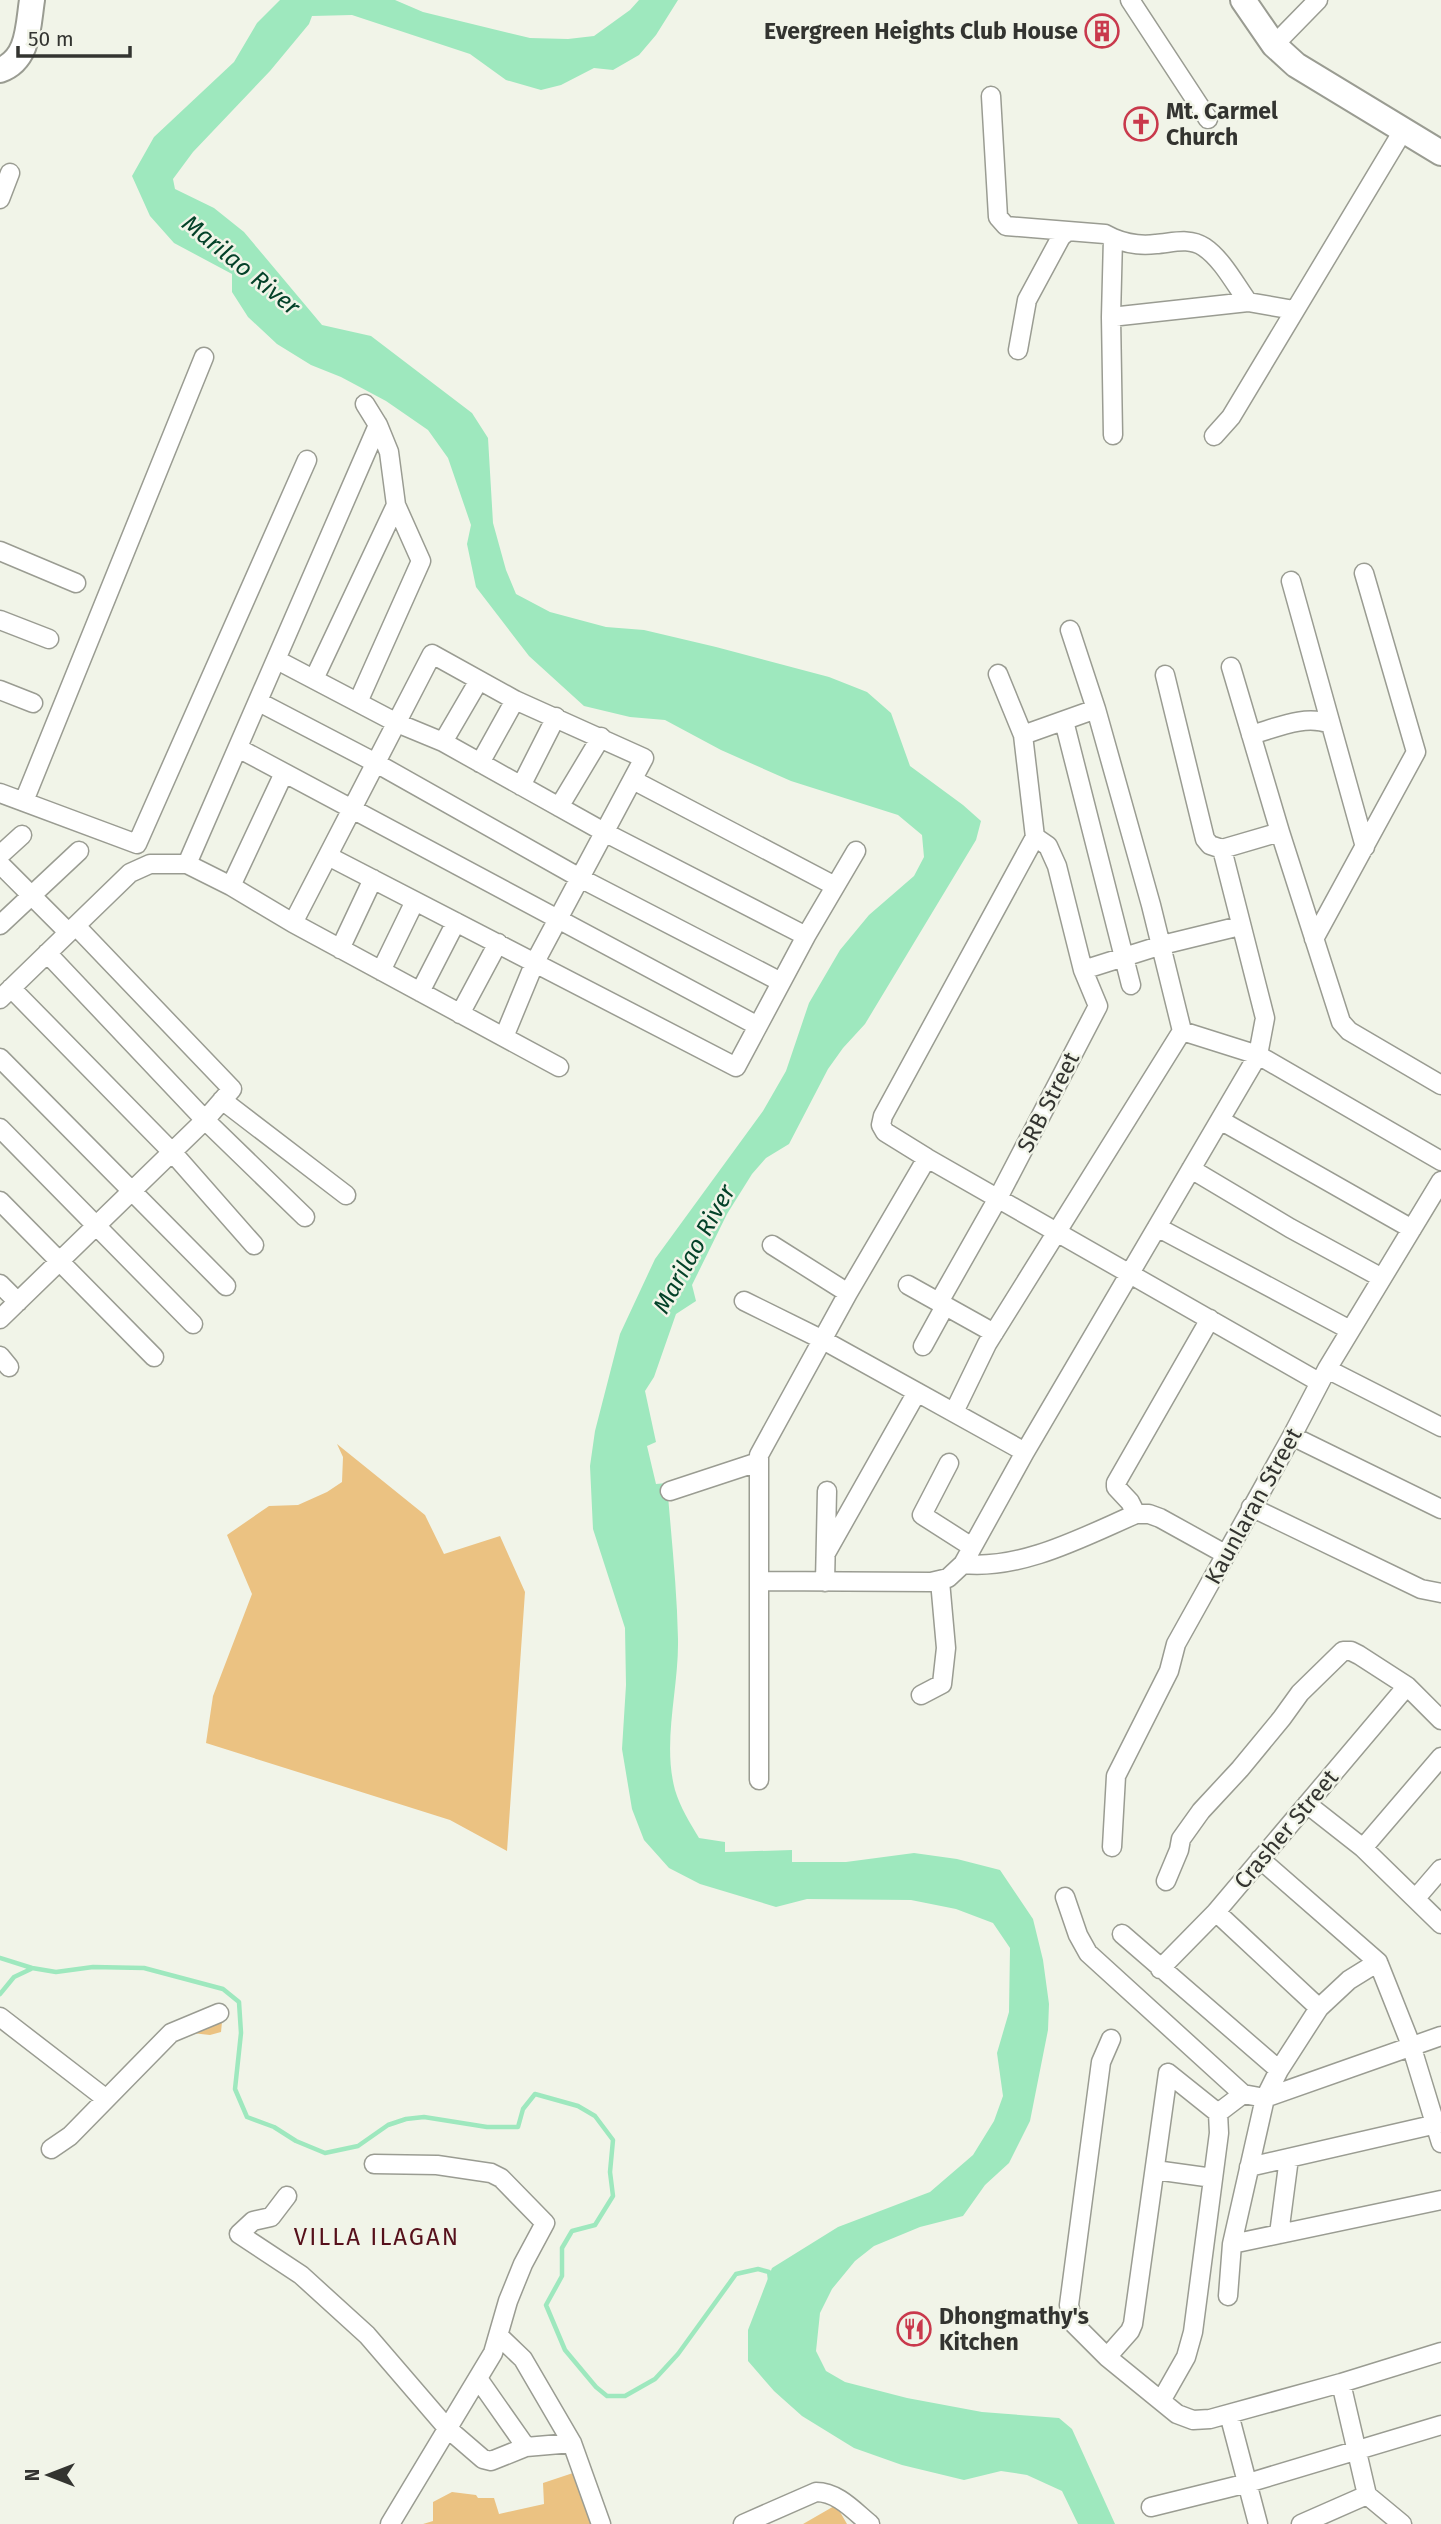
<svg xmlns="http://www.w3.org/2000/svg" width="1441" height="2524" viewBox="0 0 1441 2524" font-family="'Fira Sans',sans-serif">
<style>
.green{fill:#ebc282}
.water{fill:#9ee8be}
.lines{fill:none;stroke-linecap:round;stroke-linejoin:round}
.stream{stroke:#9ee8be;stroke-width:4.5}
.street-casing{stroke:#9a9c92;stroke-width:21}
.secondary-casing{stroke:#9a9c92;stroke-width:28}
.street{stroke:#fff;stroke-width:18}
.secondary{stroke:#fff;stroke-width:24}
.labels{text-anchor:middle;stroke-width:5;stroke-linejoin:round;paint-order:stroke}
.poi-label{font-size:23px;font-weight:bold;fill:#333430;stroke:#f1f4e8;text-anchor:start}
.street-label{font-size:23px;fill:#333430;stroke:#f1f4e8}
.water-label{font-size:24px;font-style:italic;fill:#044229;stroke:#f1f4e8}
.neighbourhood-label{font-size:24px;letter-spacing:2px;fill:#56101b;stroke:#f1f4e8}
</style>
<rect width="100%" height="100%" fill="#f1f4e8"/>
<!-- green -->
<path class="green" d="M 337,1444 L 425,1515 L 444,1554 L 500,1536 L 525,1592 L 507,1851 L 450,1820 L 206,1743 L 213,1696 L 252,1594 L 227,1535 L 269,1506 L 298,1505 L 327,1492 L 342,1482 L 343,1457 Z
M 212,2012 L 222,2022 L 221,2032 L 210,2035 L 192,2033 Z
M 576,2472 L 594,2524 L 423,2524 L 433,2521 L 433,2502 L 452,2492 L 476,2495 L 478,2498 L 494,2498 L 499,2514 L 544,2504 L 543,2483 Z
M 836,2505 L 847,2524 L 803,2524 Z"/>
<!-- water -->
<path class="water" d="M 280,0 L 395,0 L 423,12 L 530,38 L 568,39 L 594,36 L 630,10 L 639,0 L 678,0 L 656,35 L 639,55 L 613,70 L 594,68 L 561,85 L 541,90 L 506,80 L 470,54 L 352,15 L 312,16 L 309,24 L 270,71 L 193,152 L 173,179 L 175,189 L 214,208 L 244,232 L 322,325 L 371,336 L 472,413 L 488,438 L 493,523 L 506,570 L 516,594 L 550,612 L 606,627 L 644,630 L 716,647 L 829,677 L 867,692 L 891,713 L 910,766 L 963,805 L 981,821 L 976,840 L 865,1024 L 843,1048 L 828,1069 L 789,1144 L 766,1158 L 752,1174 L 727,1214 L 692,1285 L 696,1301 L 676,1314 L 654,1377 L 645,1391 L 656,1442 L 647,1446 L 656,1484 L 667,1483 C 671,1535 677,1587 678,1639 C 679,1688 662,1742 675,1790 C 680,1807 690,1823 699,1838 L 725,1842 L 725,1852 L 792,1850 L 792,1862 L 846,1862 L 914,1853 L 957,1859 L 1000,1870 L 1033,1919 L 1043,1960 L 1049,2004 L 1048,2030 L 1030,2121 L 1009,2163 L 985,2185 L 963,2216 L 920,2227 L 874,2246 L 855,2261 L 832,2289 L 820,2313 L 816,2351 L 826,2371 L 845,2382 L 907,2398 L 982,2412 L 1059,2418 L 1072,2429 L 1115,2524 L 1078,2524 L 1062,2491 L 1027,2475 L 1001,2471 L 964,2480 L 902,2465 L 854,2448 L 802,2416 L 774,2391 L 748,2361 L 748,2330 L 772,2268 L 838,2227 L 930,2192 L 973,2155 L 994,2121 L 1003,2096 L 997,2053 L 1009,2012 L 1010,1948 L 993,1923 L 956,1909 L 911,1900 L 807,1899 L 776,1907 L 700,1884 L 669,1868 L 644,1840 L 632,1809 L 622,1749 L 626,1685 L 625,1628 L 593,1529 L 590,1466 L 595,1431 L 620,1334 L 655,1259 L 763,1111 L 786,1071 L 809,1003 L 840,950 L 869,915 L 914,876 L 924,857 L 922,835 L 898,815 L 791,781 L 721,750 L 665,720 L 630,717 L 584,706 L 529,656 L 476,587 L 467,544 L 471,525 L 448,458 L 428,430 L 386,401 L 341,377 L 311,365 L 277,344 L 248,317 L 232,292 L 232,274 L 174,243 L 150,216 L 132,176 L 154,137 L 234,62 L 257,23 Z"/>
<g class="lines">
<!-- stream -->
<path class="stream" d="M 0,1958 L 32,1968 L 56,1972 L 93,1967 L 144,1968 L 223,1989 L 239,2002 L 241,2033 L 235,2089 L 247,2117 L 274,2127 L 296,2141 L 325,2153 L 358,2146 L 388,2125 L 406,2119 L 424,2117 L 487,2127 L 518,2127 L 523,2109 L 535,2094 L 578,2106 L 595,2116 L 613,2140 L 610,2172 L 613,2196 L 595,2225 L 572,2231 L 562,2248 L 562,2276 L 546,2305 L 565,2350 L 596,2387 L 607,2396 L 625,2396 L 655,2379 L 678,2354 L 736,2274 L 758,2269 L 769,2272 L 770,2279
M 0,1994 L 14,1977 L 31,1969"/>
<defs>
<path id="street" d="M 1130,0 L 1208,119
M 1274,45 L 1318,0
M 991,96 L 998,217 L 1006,226 L 1068,231
M 0,199 L 10,173
M 1111,317 L 1248,302
M 1018,350 L 1027,300 L 1061,237 L 1068,231 L 1105,234 L 1113,238
M 1113,435 L 1111,317 L 1113,238 C 1127,244 1140,246 1156,244 C 1172,243 1189,237 1204,247 C 1222,259 1235,284 1248,302 L 1294,310
M 1214,436 L 1231,417 L 1404,129
M 0,551 L 76,583
M 1291,581 L 1365,847
M 0,620 L 49,639
M 277,660 L 397,723 L 443,742 L 604,832 L 806,936
M 1231,667 L 1280,832 L 1341,1022 L 1349,1031 L 1441,1085
M 998,674 L 1023,735 L 1035,837 L 883,1116 L 881,1125 L 885,1132 L 927,1158 L 1319,1382
M 1165,675 L 1205,839 L 1210,845 L 1222,849 L 1280,832
M 314,679 L 396,505
M 0,690 L 33,703
M 259,702 L 376,763 L 580,878 L 781,982
M 358,702 L 421,561 L 396,505 L 389,452 L 378,425 L 365,404
M 1064,721 L 1131,985
M 1023,735 L 1096,709
M 1251,735 C 1276,728 1305,714 1330,724
M 443,742 L 478,682
M 238,748 L 758,1026
M 480,763 L 515,700
M 633,780 L 835,886
M 521,786 L 556,717
M 0,793 L 137,844 L 307,460
M 24,801 L 204,357
M 559,807 L 601,737
M 0,855 L 22,835
M 328,856 L 736,1067 L 806,936 L 856,851
M 0,864 L 68,932
M 187,864 L 378,425
M 231,886 L 284,773
M 293,923 L 432,654 L 515,700 L 644,758 L 535,962 L 504,1037
M 0,925 L 79,851
M 1314,939 L 1416,752 L 1364,573
M 340,949 L 373,879
M 47,953 L 205,1120 L 305,1217
M 1083,970 L 1162,945 L 1240,926
M 381,971 L 415,901
M 11,988 L 173,1153 L 254,1245
M 420,992 L 456,922
M 0,999 L 130,873 L 150,864 L 187,864 L 231,886 L 293,923 L 559,1067
M 460,1014 L 498,943
M 1182,1031 L 1258,1055 L 1441,1161
M 0,1058 L 226,1286
M 222,1100 L 346,1195
M 1220,1120 L 1412,1229
M 0,1128 L 193,1324
M 1191,1169 L 1290,1228 L 1382,1278
M 0,1201 L 154,1357
M 1157,1227 L 1350,1330
M 772,1245 L 848,1293
M 0,1284 L 18,1302
M 908,1285 L 994,1333
M 744,1301 L 823,1340 L 1025,1452
M 939,1302 L 998,1198 L 1098,1006 L 1083,970 L 1057,866 L 1048,846 L 1035,837
M 0,1319 L 205,1120 L 232,1089 L 76,926
M 923,1346 L 945,1306
M 0,1356 L 9,1367
M 1327,1369 L 1441,1427
M 954,1412 L 987,1344 L 1182,1031 L 1151,905 L 1096,709 L 1070,630
M 1292,1436 L 1441,1509
M 949,1463 L 922,1515 L 972,1547
M 670,1491 L 758,1462
M 1251,1507 L 1421,1589 L 1441,1593
M 1136,1514 L 1130,1502 L 1116,1487 L 1116,1483 L 1210,1319
M 826,1553 L 917,1392
M 963,1564 C 1022,1570 1083,1537 1136,1514 L 1149,1514 L 1160,1518 L 1225,1554
M 761,1581 L 931,1582 L 948,1578 L 963,1564 L 1025,1452 L 1258,1055 L 1265,1018 L 1222,849
M 825,1582 L 827,1491
M 921,1695 L 942,1684 L 946,1648 L 940,1581
M 759,1780 L 759,1455 L 848,1293 L 927,1158
M 1307,1804 L 1363,1848 L 1441,1924
M 1112,1847 L 1116,1776 L 1169,1671 L 1176,1644 L 1292,1436 L 1327,1369 L 1441,1181
M 1363,1848 L 1441,1757
M 1260,1859 L 1378,1962 L 1411,2045 L 1441,2143
M 1166,1881 L 1179,1850 L 1181,1839 L 1201,1811 L 1240,1769 L 1282,1718 L 1300,1693 L 1343,1651 L 1351,1651 L 1359,1655 L 1407,1686 L 1441,1720
M 1065,1897 L 1078,1935 L 1088,1953 L 1243,2094
M 1416,1898 L 1441,1869
M 1216,1912 L 1319,2008
M 1122,1934 L 1279,2070
M 1160,1969 L 1216,1912 L 1407,1686
M 0,2017 L 105,2098
M 1111,2039 L 1101,2062 L 1069,2305 L 1073,2323 L 1107,2357 L 1177,2414 L 1193,2420 L 1210,2419 L 1341,2383 L 1441,2352
M 1218,2113 L 1243,2094 L 1265,2098 L 1441,2036
M 51,2149 L 70,2136 L 171,2033 L 219,2013
M 374,2164 L 437,2165 L 491,2173 L 501,2178 L 545,2223 L 523,2264 L 508,2301 L 493,2353 L 390,2524
M 1249,2167 L 1441,2123
M 1155,2170 L 1213,2178
M 287,2196 L 271,2217 L 253,2221 L 239,2234 L 301,2275 L 367,2335 L 447,2428 L 483,2459 L 491,2461 L 526,2447 L 572,2443
M 1279,2234 L 1289,2158
M 1232,2244 L 1441,2200
M 1228,2296 L 1232,2244 L 1265,2098 L 1279,2070 L 1319,2008 L 1349,1980 L 1378,1962
M 499,2336 L 523,2359 L 572,2443 L 601,2524
M 1107,2357 L 1130,2331 L 1133,2324 L 1168,2073
M 479,2380 L 526,2447
M 1341,2383 L 1367,2495 L 1402,2524
M 1161,2401 L 1186,2357 L 1193,2332 L 1219,2133 L 1218,2113 L 1168,2073
M 1229,2414 L 1258,2524
M 1151,2507 L 1248,2483 L 1441,2425
M 743,2524 L 816,2492 C 838,2492 854,2511 870,2524
M 1301,2524 L 1367,2495"/>
<path id="secondary" d="M 1243,0 L 1274,45 L 1296,65 L 1441,153
M 0,70 C 29,60 28,26 32,0"/>
</defs>
<!-- street casing -->
<use href="#street" class="street-casing"/>
<!-- secondary casing -->
<use href="#secondary" class="secondary-casing"/>
<!-- street -->
<use href="#street" class="street"/>
<!-- secondary -->
<use href="#secondary" class="secondary"/>
</g>
<!-- icons -->
<defs>
<symbol id="building-ring" viewBox="-11 -11 22 22"><circle r="9.5" fill="#f1f4e8" stroke="#c9394c" stroke-width="1.5"/><path d="M-4-6H4V6H1V3H-1V6H-4ZM-2.5-4.3h1.7v1.8h-1.7ZM.8-4.3h1.7v1.8H.8ZM-2.5-1h1.7V.8h-1.7ZM.8-1h1.7V.8H.8Z" fill="#c9394c"/></symbol>
<symbol id="church-ring" viewBox="-11 -11 22 22"><circle r="9.5" fill="#f1f4e8" stroke="#c9394c" stroke-width="1.5"/><path d="M-1.2-6h2.4v3.5h3.3v2.4h-3.3V6h-2.4V-.1h-3.3v-2.4h3.3Z" fill="#c9394c"/></symbol>
<symbol id="restaurant-ring" viewBox="-11 -11 22 22"><circle r="9.5" fill="#f1f4e8" stroke="#c9394c" stroke-width="1.5"/><path d="M-5-6h1v4h1v-4h1v4h1v-4h1v5L-1.5 .5V6h-2V.5L-5-1ZM5-6V6H3V1.5H1.5Q1.5-4 5-6Z" fill="#c9394c"/></symbol>
</defs>
<g fill-rule="evenodd">
<use href="#building-ring" x="1083" y="12" width="38" height="38"/>
<use href="#church-ring" x="1122" y="105" width="38" height="38"/>
<use href="#restaurant-ring" x="895" y="2310" width="38" height="38"/>
</g>
<g class="labels">
<!-- poi labels -->
<g class="poi-label">
<text x="1078" y="39" text-anchor="end">Evergreen Heights Club House</text>
<text x="1166" y="119">Mt. Carmel<tspan x="1166" dy="26">Church</tspan></text>
<text x="939" y="2324">Dhongmathy's<tspan x="939" dy="26">Kitchen</tspan></text>
</g>
<!-- street labels -->
<g class="street-label">
<text transform="translate(1048 1102) rotate(-63)" y="8">SRB Street</text>
<text transform="translate(1253 1506) rotate(-61)" y="8">Kaunlaran Street</text>
<text transform="translate(1286 1829) rotate(-50)" y="8">Crasher Street</text>
</g>
<!-- water labels -->
<g class="water-label">
<text transform="translate(241 265) rotate(39)" y="8">Marilao River</text>
<text transform="translate(694 1249) rotate(-61)" y="8">Marilao River</text>
</g>
<!-- neighbourhood labels -->
<g class="neighbourhood-label">
<text x="377" y="2245">VILLA ILAGAN</text>
</g>
</g>
<!-- north arrow -->
<g transform="translate(49 2475) rotate(270)" stroke="#f1f4e8" stroke-width="5" paint-order="stroke">
<path d="M0-5L12 26L0 18L-12 26Z" fill="#333430"/>
<text y="-10" font-size="19" font-weight="bold" text-anchor="middle" fill="#333430">N</text>
</g>
<!-- scale -->
<path d="M18 46v10h112v-10" fill="none" stroke="#333430" stroke-width="3.5"/>
<text x="28" y="46" font-size="21" fill="#333430" stroke="#f1f4e8" stroke-width="5" paint-order="stroke">50 m</text>
</svg>
